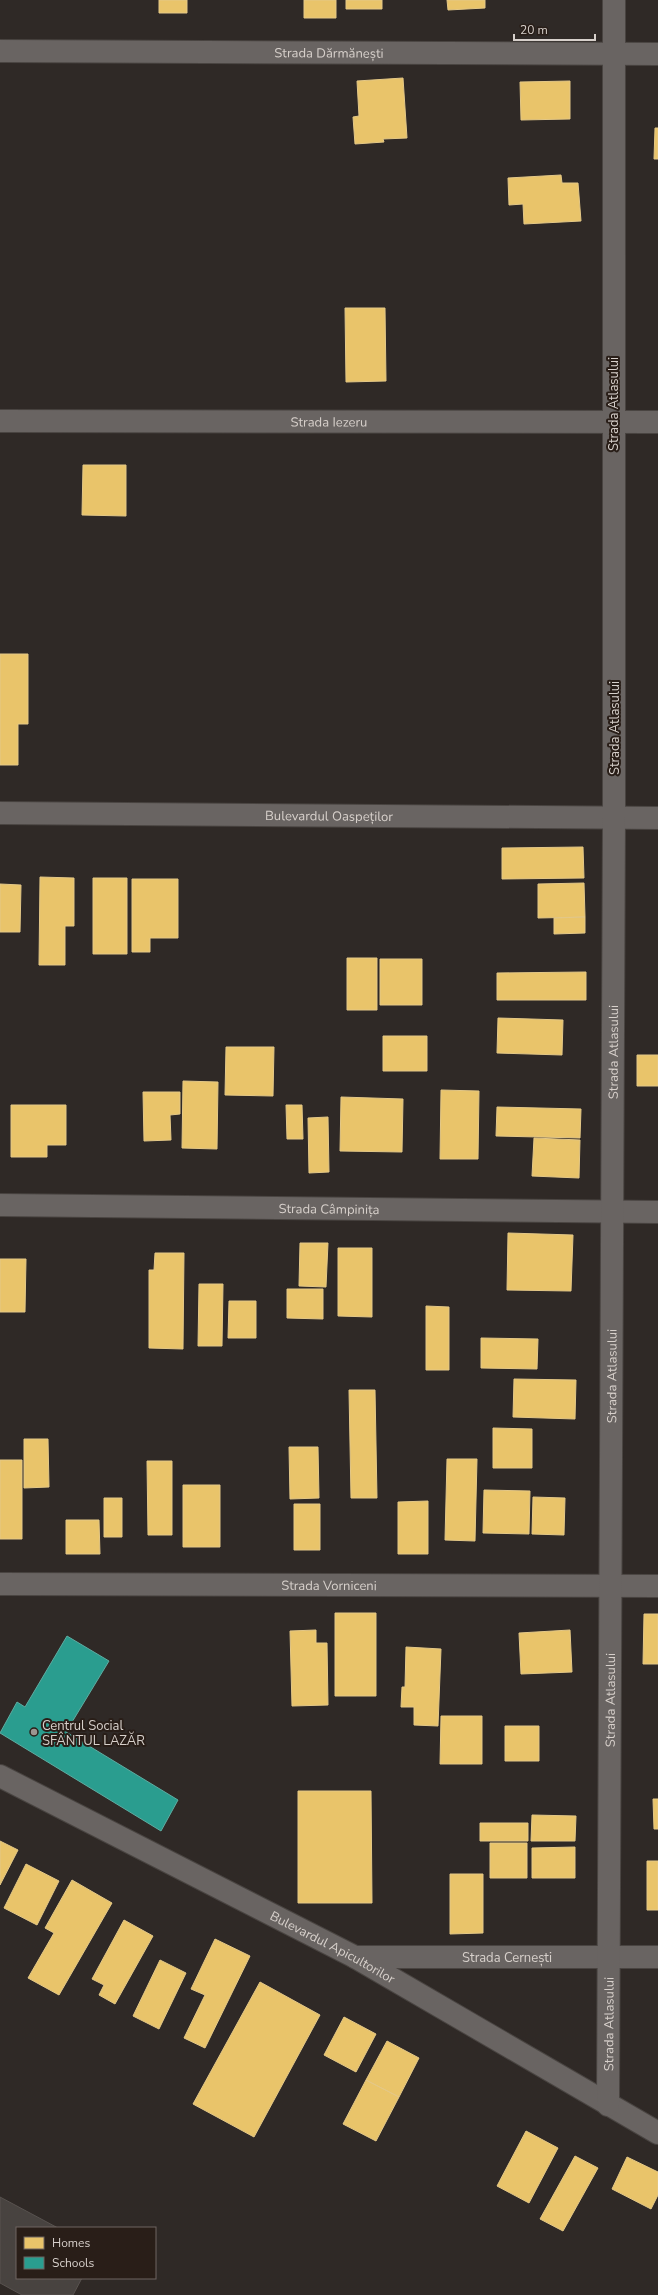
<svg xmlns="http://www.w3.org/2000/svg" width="658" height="2295" viewBox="0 0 658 2295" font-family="'Nunito Sans',sans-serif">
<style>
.homes{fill:#e9c46a;stroke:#e4c887}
.schools{fill:#2a9d8f;stroke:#5eaca1}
.building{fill:#484340;stroke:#58524f}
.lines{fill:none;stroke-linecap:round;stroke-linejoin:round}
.minor-casing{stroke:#494441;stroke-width:24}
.minor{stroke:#696462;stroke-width:22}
.poi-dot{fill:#9c9691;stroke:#291e18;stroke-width:1.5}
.labels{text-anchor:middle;stroke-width:4;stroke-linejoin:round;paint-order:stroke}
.street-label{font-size:13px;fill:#d7d0cb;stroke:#291e18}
.poi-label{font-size:13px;fill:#d7d0cb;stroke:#291e18;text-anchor:start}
</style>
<rect width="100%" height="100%" fill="#2f2926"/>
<!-- homes -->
<path class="homes" d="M 159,0 L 187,0 L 187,13 L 159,13 Z
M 304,0 L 336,0 L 336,18 L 304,18 Z
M 346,0 L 382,0 L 382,9 L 346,9 Z
M 447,0 L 485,0 L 485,8 L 448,10 Z
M 403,78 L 407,138 L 383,139 L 384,142 L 355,144 L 353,117 L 359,116 L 357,81 Z
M 570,81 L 570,119 L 521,120 L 520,82 Z
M 655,128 L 658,128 L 658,159 L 654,159 Z
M 561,175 L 562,183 L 578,183 L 581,221 L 524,224 L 523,204 L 509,205 L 508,178 Z
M 345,308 L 385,308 L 386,381 L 346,382 Z
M 83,465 L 126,465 L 126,516 L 82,515 Z
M 0,654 L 28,654 L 28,724 L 18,724 L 18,765 L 0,765 Z
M 583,847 L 584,878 L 502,879 L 502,848 Z
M 40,877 L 74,878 L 74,926 L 65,926 L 65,965 L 39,965 Z
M 93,878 L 127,878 L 127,954 L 93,954 Z
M 132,879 L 178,879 L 178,938 L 150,938 L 150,952 L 132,952 Z
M 584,883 L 585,917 L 538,918 L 538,884 Z
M 0,884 L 21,885 L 20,932 L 0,932 Z
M 585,917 L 585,933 L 554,934 L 554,918 Z
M 347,958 L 377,958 L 377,1010 L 347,1010 Z
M 380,959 L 422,959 L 422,1005 L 380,1005 Z
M 586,972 L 586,1000 L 497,1000 L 497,973 Z
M 498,1018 L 563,1020 L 562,1055 L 497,1053 Z
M 383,1036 L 427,1036 L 427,1071 L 383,1071 Z
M 226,1047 L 274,1047 L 273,1096 L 225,1095 Z
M 637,1055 L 658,1055 L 658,1086 L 637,1086 Z
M 183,1081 L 218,1082 L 217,1149 L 182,1148 Z
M 441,1090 L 479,1091 L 478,1159 L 440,1159 Z
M 143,1092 L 180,1092 L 180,1114 L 170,1115 L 171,1140 L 144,1141 Z
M 341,1097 L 403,1099 L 402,1152 L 340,1151 Z
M 11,1105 L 66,1105 L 66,1145 L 47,1145 L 47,1157 L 11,1157 Z
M 286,1105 L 302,1105 L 303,1139 L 287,1139 Z
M 497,1107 L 581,1109 L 580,1138 L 496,1136 Z
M 328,1117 L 329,1172 L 309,1173 L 308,1118 Z
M 534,1138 L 580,1140 L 579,1178 L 532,1176 Z
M 508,1233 L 573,1235 L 571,1291 L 507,1290 Z
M 300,1243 L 328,1243 L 326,1287 L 299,1286 Z
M 338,1248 L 372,1248 L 372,1317 L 338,1316 Z
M 155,1253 L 184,1253 L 183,1349 L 149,1348 L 149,1270 L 154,1270 Z
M 0,1259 L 26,1259 L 25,1312 L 0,1312 Z
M 199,1284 L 223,1284 L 222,1346 L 198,1346 Z
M 287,1289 L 323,1289 L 323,1319 L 287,1318 Z
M 229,1301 L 256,1301 L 256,1338 L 228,1338 Z
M 426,1306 L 449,1307 L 449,1370 L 426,1370 Z
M 481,1338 L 538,1339 L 537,1369 L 481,1368 Z
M 514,1379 L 576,1380 L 575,1419 L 513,1417 Z
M 349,1390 L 375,1390 L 377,1498 L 351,1498 Z
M 493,1428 L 532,1429 L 532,1468 L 493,1468 Z
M 24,1439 L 48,1439 L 49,1487 L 24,1488 Z
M 289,1447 L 318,1447 L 319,1498 L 290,1499 Z
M 447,1459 L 477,1459 L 475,1541 L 445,1540 Z
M 0,1460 L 22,1460 L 22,1539 L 0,1539 Z
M 147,1461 L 172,1461 L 172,1535 L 148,1535 Z
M 183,1485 L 220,1485 L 220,1547 L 183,1547 Z
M 484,1490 L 530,1491 L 529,1534 L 483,1533 Z
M 533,1497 L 565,1498 L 564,1535 L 532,1534 Z
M 104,1498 L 122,1498 L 122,1537 L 104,1537 Z
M 428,1501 L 428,1554 L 398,1554 L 398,1502 Z
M 294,1504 L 320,1504 L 320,1550 L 294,1550 Z
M 66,1520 L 99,1520 L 100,1554 L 66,1554 Z
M 335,1613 L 376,1613 L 376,1696 L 335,1696 Z
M 644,1614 L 658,1614 L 658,1664 L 643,1664 Z
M 316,1630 L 316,1643 L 327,1643 L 328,1705 L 292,1706 L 290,1631 Z
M 570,1630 L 572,1672 L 521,1674 L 519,1633 Z
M 406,1647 L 441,1649 L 438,1726 L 414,1725 L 414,1707 L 401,1707 L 402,1687 L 405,1687 Z
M 441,1716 L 482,1716 L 482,1764 L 440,1764 Z
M 505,1726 L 539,1726 L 539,1761 L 505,1761 Z
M 298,1791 L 371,1791 L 372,1903 L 298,1903 Z
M 653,1799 L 658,1799 L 658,1829 L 654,1829 Z
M 532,1815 L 576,1816 L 575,1841 L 531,1841 Z
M 480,1823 L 528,1823 L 528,1841 L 480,1841 Z
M 0,1841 L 18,1850 L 0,1885 Z
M 490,1843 L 527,1843 L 527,1878 L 490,1878 Z
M 575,1847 L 575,1878 L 532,1878 L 532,1848 Z
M 647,1861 L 658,1861 L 658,1910 L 647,1910 Z
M 26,1864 L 59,1881 L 37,1925 L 4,1908 Z
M 450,1874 L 483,1874 L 483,1933 L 450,1934 Z
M 72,1880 L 112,1903 L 59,1995 L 28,1978 L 54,1933 L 45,1928 Z
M 124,1920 L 153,1936 L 115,2004 L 99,1995 L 104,1985 L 92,1979 Z
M 215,1939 L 250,1956 L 205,2048 L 184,2038 L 205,1995 L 191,1989 Z
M 160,1960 L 186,1973 L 159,2029 L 133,2016 Z
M 260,1982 L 320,2015 L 254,2137 L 193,2104 Z
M 344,2017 L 376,2034 L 356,2072 L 324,2055 Z
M 387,2041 L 419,2058 L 399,2097 L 366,2080 Z
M 366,2080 L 399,2097 L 376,2141 L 343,2124 Z
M 526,2131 L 558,2148 L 529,2203 L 497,2186 Z
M 575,2156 L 598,2168 L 563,2231 L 540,2219 Z
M 627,2157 L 658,2172 L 658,2195 L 651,2209 L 612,2189 Z"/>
<!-- schools -->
<path class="schools" d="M 67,1636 L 109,1661 L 66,1732 L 178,1800 L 161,1831 L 0,1733 L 17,1702 L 25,1707 Z"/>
<!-- building -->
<path class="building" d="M 0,2197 L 58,2228 L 17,2228 L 17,2278 L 82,2278 L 73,2295 L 22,2295 L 0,2283 Z"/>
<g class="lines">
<defs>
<g id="minor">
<path id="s1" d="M 0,51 L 658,54"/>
<path id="s2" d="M 0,421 L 658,422"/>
<path id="s3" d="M 0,813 L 658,818"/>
<path id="s4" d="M 0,1205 L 658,1212"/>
<path id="s5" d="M 0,1584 L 658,1586"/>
<path id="s6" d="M 0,1776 L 355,1957 L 658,2133"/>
<path id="s7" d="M 355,1957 L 658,1957"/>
<path id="s8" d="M 608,2105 L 614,817 L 614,0"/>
</g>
</defs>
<!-- minor casing -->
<use href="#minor" class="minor-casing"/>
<!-- minor -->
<use href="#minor" class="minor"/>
</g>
<!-- markers -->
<circle class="poi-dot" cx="34" cy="1732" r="4"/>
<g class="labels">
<!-- street labels -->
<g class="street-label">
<text dy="5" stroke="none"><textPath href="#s1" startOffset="329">Strada Dărmănești</textPath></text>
<text transform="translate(613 404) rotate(-90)" y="5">Strada Atlasului</text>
<text dy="5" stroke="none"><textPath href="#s2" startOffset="329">Strada Iezeru</textPath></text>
<text transform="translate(614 728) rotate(-90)" y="5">Strada Atlasului</text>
<text dy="5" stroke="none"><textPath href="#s3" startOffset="329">Bulevardul Oaspeților</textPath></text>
<text dy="5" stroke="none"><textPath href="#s8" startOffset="1053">Strada Atlasului</textPath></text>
<text dy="5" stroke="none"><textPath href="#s4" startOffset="329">Strada Câmpinița</textPath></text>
<text dy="5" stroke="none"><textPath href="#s8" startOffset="729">Strada Atlasului</textPath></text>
<text dy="5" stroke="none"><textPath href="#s5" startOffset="329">Strada Vorniceni</textPath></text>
<text dy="5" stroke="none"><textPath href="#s8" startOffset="405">Strada Atlasului</textPath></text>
<text dy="5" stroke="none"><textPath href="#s6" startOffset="374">Bulevardul Apicultorilor</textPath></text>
<text dy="5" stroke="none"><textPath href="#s7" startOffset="152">Strada Cernești</textPath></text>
<text dy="5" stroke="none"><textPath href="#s8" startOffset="81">Strada Atlasului</textPath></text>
</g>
<!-- poi labels -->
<g class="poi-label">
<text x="42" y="1730">Centrul Social<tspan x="42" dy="15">SFÂNTUL LAZĂR</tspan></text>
</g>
</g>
<!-- legend -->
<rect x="16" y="2227" width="140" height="52" fill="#291e18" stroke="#6f6560"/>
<rect x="24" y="2237" width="20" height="12" fill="#e9c46a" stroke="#6f6560"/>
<text x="52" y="2247" font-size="12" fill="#d7d0cb">Homes</text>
<rect x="24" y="2257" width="20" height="12" fill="#2a9d8f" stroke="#6f6560"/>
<text x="52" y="2267" font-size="12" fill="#d7d0cb">Schools</text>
<!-- scale -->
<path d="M514 34v6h81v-6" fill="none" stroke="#d7d0cb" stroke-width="2"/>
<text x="520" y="34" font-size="12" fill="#d7d0cb" stroke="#291e18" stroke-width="3" paint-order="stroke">20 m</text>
</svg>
